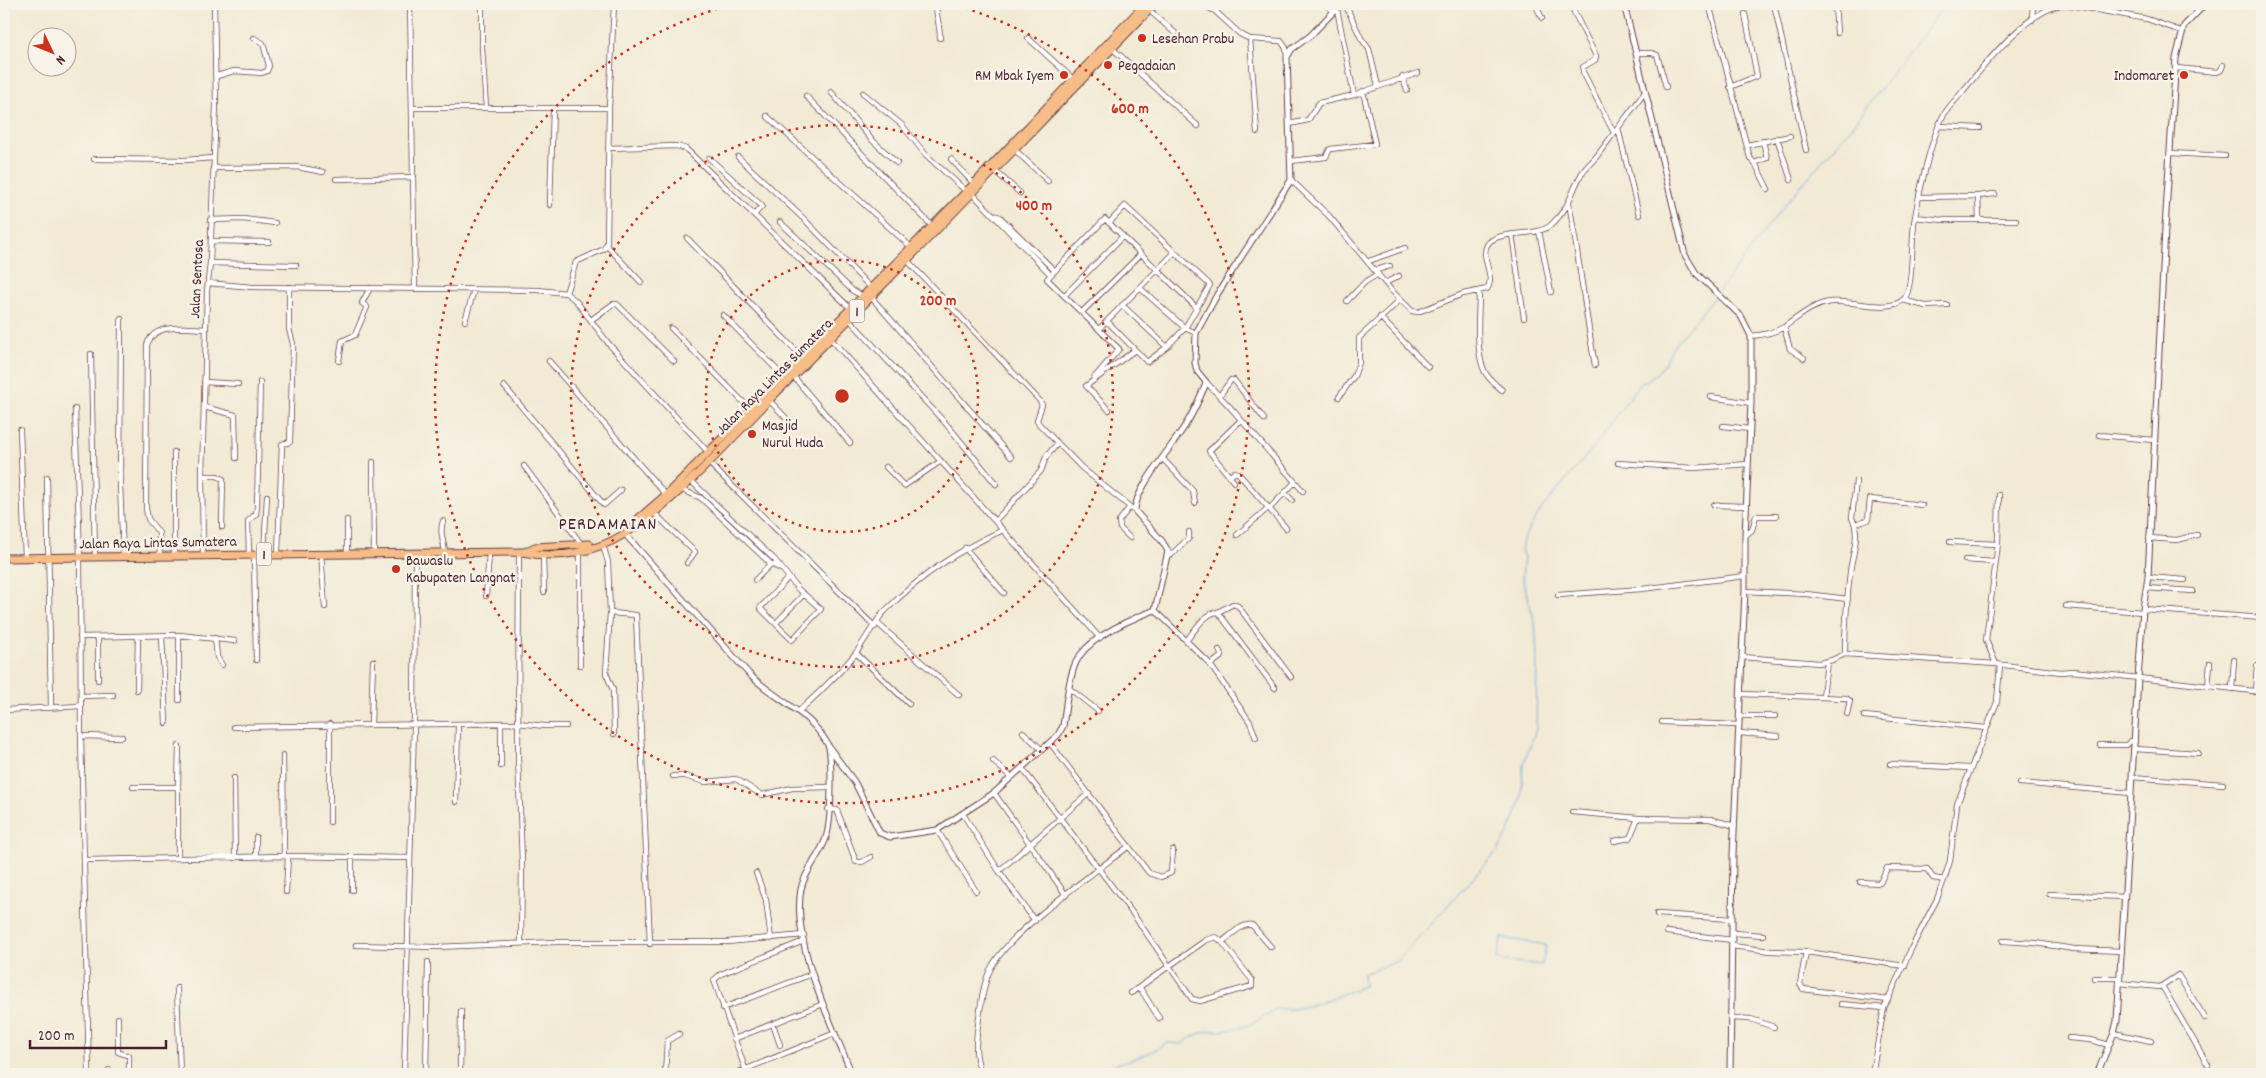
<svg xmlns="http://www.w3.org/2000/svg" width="2266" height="1078" viewBox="0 0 2266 1078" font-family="Dekko,sans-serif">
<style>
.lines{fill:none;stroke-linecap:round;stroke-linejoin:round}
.stream{stroke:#6ea9de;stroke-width:1}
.minor-casing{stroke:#633d44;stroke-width:6}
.tertiary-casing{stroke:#633d44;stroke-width:7}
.trunk-casing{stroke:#633d44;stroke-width:9}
.minor{stroke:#fff;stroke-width:4.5}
.tertiary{stroke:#fff;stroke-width:5}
.trunk{stroke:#f7bd88;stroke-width:7}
.ring{fill:none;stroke:#c8321e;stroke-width:2.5;stroke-dasharray:2.5 5}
.poi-dot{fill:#c8321e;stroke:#f7f3e8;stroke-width:2}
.labels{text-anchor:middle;stroke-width:5;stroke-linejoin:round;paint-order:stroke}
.shield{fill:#f7f3e8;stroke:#7e5f64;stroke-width:1}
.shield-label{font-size:14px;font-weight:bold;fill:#4a1f2b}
.poi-label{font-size:15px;fill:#4a1f2b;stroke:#f7f3e8;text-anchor:start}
.street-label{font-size:15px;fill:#4a1f2b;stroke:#f7f3e8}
.quarter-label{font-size:18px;letter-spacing:1px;fill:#4a1f2b;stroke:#f7f3e8}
.centre{fill:#c8321e;stroke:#f7f3e8;stroke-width:2.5}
.ring-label{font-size:15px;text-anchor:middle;font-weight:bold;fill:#c8321e;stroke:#f7f3e8;stroke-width:5;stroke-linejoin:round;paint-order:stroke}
</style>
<rect width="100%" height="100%" fill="#f7f3e8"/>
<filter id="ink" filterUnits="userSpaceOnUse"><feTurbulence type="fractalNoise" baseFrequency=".02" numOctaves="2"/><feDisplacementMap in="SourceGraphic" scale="10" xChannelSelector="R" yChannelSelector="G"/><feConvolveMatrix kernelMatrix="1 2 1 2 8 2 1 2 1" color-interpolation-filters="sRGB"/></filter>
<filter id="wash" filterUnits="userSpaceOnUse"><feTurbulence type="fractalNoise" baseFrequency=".0096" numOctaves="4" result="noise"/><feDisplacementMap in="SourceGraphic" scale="20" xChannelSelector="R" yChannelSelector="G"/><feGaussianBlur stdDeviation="1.12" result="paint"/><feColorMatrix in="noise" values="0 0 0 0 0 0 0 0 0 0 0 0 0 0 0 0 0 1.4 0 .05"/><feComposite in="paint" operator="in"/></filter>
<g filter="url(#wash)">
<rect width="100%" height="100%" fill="#f2ead4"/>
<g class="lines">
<!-- stream -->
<path class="stream" d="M 1718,292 L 1787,202 L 1855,123 L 1945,4
M 1502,938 L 1546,945 L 1542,965 L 1497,960 Z
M 1091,1074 C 1115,1061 1144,1060 1166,1043 L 1182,1044 C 1208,1024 1214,1035 1241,1027 C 1255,1024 1267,1015 1279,1008 C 1295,1015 1346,992 1364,986 L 1363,974 L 1398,961 L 1498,850 L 1509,832 L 1521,801 L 1523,766 L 1536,729 L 1537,656 L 1535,623 L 1522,577 L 1524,557 L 1521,550 L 1524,537 L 1542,508 L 1593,448 L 1639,385 L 1656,374 L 1665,363 L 1672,348 L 1716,295"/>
</g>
</g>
<g filter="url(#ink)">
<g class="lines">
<defs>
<path id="minor" d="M 410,4 L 415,289
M 482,4 L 482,48 L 486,108
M 936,4 C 936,16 940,25 940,38
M 1193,4 L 1205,6 L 1215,11 L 1240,34 L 1250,39 L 1281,41 L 1286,48 L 1287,57
M 1326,4 L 1334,12
M 1345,4 L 1361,38 L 1369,49 L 1378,86
M 1535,4 L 1542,18
M 1570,4 L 1596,56 L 1595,60 L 1583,67 L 1583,72 L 1613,131
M 1709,4 L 1750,158 L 1756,165
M 1774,4 L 1806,150
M 1835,4 L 1837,33
M 1337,9 L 1354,95
M 1149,10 L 1175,33
M 2032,20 L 2033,4
M 1028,38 L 1074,80
M 1250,39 L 1257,132
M 1113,49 L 1198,126
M 1637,53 L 1652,53 L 1657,55 L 1666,87
M 2176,68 L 2217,72 L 2221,70 L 2223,65
M 217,76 L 234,71 L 262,73 L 267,71 L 269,66 L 263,43 L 254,38
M 1402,77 L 1407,90
M 1730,87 L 1757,76 L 1745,14
M 831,92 L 871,139 L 897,163
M 863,93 L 902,125 L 926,155 L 966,191
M 806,96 L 932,226
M 412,108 L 609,108
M 767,116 L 911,247
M 1290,124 L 1308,120 L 1319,103 L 1354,95 L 1418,73
M 1939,126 L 1980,128
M 1618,128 L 1639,215
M 1777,138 L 1791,180
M 1763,141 L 1767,158 L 1757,162 L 1756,165 L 1768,189
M 1747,145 L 1790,136
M 608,148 L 677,146 L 686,149 L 850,308
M 1015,150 L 1048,181
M 2170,153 L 2225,156
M 738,157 L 806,221 L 870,287
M 709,158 L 762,206 L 754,215
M 94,159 L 185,160 L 214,158
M 951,159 L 974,184
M 1291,161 L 1326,157 L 1330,149 L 1375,144 L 1363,91
M 213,168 L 297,167 L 323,172
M 995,171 L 1020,193
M 336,179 L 414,177
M 1291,180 L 1329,216 L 1391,290 L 1412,311 L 1418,312 L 1463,294 L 1487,289 C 1496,277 1480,258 1487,245 C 1496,229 1536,238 1551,225 C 1571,206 1570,194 1582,173 C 1586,167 1592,162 1597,156 C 1613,134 1629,114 1645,92
M 973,194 L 1050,274
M 1920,197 L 1978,196
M 1569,203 C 1579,257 1585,311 1595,365
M 550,205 L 553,109
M 994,215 L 1000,217 L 1054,270
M 1915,217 L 1943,220 L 2016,220
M 1979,219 L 1978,196 L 1995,194
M 210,220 L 243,219 L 275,223
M 780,222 L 853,291 L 863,296
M 1539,231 L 1551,292
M 1512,234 L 1524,318
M 687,238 L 802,357
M 211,241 L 269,242
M 607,246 L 641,282
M 907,260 L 1040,401 L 1042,405 L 1037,420 L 1039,424 L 1082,468 L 1135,511
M 1369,261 L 1405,248
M 210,263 L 296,265
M 1376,270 L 1390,266
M 208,283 L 252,287 L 538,290 L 566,293 L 576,301 L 608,343 L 709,453
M 1385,283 L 1399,276
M 1140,288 L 1185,328 L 1196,333
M 1479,292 C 1479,313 1475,350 1484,370 C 1487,378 1495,384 1502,390
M 566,293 L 576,262 L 604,249 L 607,243 L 609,108 L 614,4
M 1064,296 L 1123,236
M 871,297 L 1011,457
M 1903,300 L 1925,306 L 1947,305
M 1347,301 L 1365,282 L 1378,274
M 1122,305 L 1167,347
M 1082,312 L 1141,254
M 723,315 L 783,376
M 1380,317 L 1428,367
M 121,319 L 120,484 L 123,556
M 849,319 L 948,426 L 996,484
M 591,320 L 613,304 L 617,304 L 674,361
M 465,321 L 474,290
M 1107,321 L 1147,362 L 1167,347 L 1185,328 L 1210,285 L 1125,206 L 1109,223
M 1784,327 L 1790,349 L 1804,358
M 671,328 L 750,409
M 1099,329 L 1175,252
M 1751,336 C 1762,335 1774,333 1784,327 C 1799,317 1811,305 1830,302 C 1849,299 1889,314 1904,299 C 1914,289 1911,234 1915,217 C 1920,188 1930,144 1942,118 C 1947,108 1956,100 1963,91 C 1987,62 2027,10 2065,4 L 2147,19 L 2181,31
M 830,338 L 1100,638
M 91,354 L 95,557
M 339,361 L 342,341 L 355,335 L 367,307 L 362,303 L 370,288
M 549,361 L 666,495
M 793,376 L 850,443
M 1094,378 L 1119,349 L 1047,279 L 1105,219 L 1196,307
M 204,382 L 238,384
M 1206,382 L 1230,407 L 1303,491
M 504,386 L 604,505 L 621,490
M 1220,395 L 1231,380 L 1234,380 L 1264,419
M 1339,397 L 1354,376 L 1359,363 L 1359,338 L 1400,300
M 1711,397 L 1751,403
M 769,400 L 788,420
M 204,407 L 235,415 L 236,458
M 75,409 L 80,557 L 81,736 L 89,1074
M 1109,410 L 1086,386 L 1135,350
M 1723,426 L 1750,429
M 20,430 L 25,558
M 2099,435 L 2154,440
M 1163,459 L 1193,491 L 1195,503
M 373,462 L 374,552
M 708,462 L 875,627
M 1618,463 L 1694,468 L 1748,464
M 524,466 L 582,545
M 886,467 L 904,486 L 941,461
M 202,476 L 217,476 L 223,479 L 222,527
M 1230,476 L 1235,472 L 1238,473 L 1286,528
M 47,477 L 51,707
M 690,480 L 775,560 L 798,589 L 821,609 L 792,640 L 760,608 L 788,578
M 1234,482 L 1209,451 L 1241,420
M 680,489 L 701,498 L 771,564 L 781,569
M 1286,494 L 1292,500
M 1714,505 L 1747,506
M 1129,508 L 1119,521 L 1120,528 L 1130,538
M 1269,509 L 1295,482
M 654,513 L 695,552 L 687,563
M 347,520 L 347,553
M 443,521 C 439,533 444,541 445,553
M 995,521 L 1041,471 L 1046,457 L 1057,444
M 1855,524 L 1868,520 L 1870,499 L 1922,505
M 1237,535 L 1268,508
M 1745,536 L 1752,530 L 1756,516 L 1776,516
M 2149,538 L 2177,540 L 2197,535
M 1950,542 L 1998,544
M 603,545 L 608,562 L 610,613 L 636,615 L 650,944
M 965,548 L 1004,593
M 580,552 L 580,665
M 321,553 L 325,607
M 519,553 L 518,757 L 522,863 L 521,943
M 254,554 L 256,660
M 264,554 L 267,496
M 278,554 L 282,444 L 290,442 L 293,344 L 289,329 L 289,287
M 1168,554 L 1171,555 L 1189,538 L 1189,532
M 203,555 L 202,476 L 207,291 L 210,263 L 216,105 L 214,4
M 249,555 L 248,521 L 256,514 L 257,507 L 260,382
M 160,556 L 159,533 L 148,519 L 146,509 L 147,345 C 154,322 187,328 206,329
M 174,556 L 174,452
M 543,556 L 544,592
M 1965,560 L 1995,562
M 2148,577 L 2185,580
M 755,580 L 771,564
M 2146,588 L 2193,591
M 1745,591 L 1806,594 L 1848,599
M 1558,595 L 1642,589 L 1745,576
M 486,596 L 489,553
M 2066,606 L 2143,612
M 2143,609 L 2262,618
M 1155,610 L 1209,663 L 1250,722 L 1256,738
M 1218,612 L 1233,604 L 1238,606 L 1291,677
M 610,613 L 606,673 L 613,690 L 614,734
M 776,623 L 804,594
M 877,623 L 959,695
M 179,635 L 179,700
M 162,636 L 166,723
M 80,637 L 179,635 L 235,641
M 98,637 L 98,680
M 215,638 L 217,657 L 222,665
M 1187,640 C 1194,631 1206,612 1218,612 L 1275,688
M 856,653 L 909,704
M 1845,654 C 1845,627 1847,599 1850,572 C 1852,555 1861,534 1852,518 L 1856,481
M 1742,657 L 1819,663 L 1832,660 L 1845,654 L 1996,664 L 2061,672 L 2072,671 L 2121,676 L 2262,692
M 1996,664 L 1986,640 L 1998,544 L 1999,495
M 1210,665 L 1222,656 L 1219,650
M 2208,687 L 2210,663
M 1070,689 L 1098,711
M 2232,689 L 2234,660
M 137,690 L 138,636
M 2255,692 L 2257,666
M 1741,694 L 1846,698 L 1850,701 L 1847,714
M 81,696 L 113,695
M 1823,697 L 1827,662
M 4,710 L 81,706
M 799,711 C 819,693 838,675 855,654 C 865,641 876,619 886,610 C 919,577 960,549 1003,530
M 1740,716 L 1775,716
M 1864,716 L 1986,728
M 1662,722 L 1739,725
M 330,724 L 330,822
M 371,724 L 373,661
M 501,725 L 501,766
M 234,727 L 519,723 L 544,726 L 566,726
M 1023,732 L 1042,750
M 1739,733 L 1778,736
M 81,736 L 122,737
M 1050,743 L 1149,873 L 1161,877 L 1171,873 L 1173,850
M 2100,745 L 2127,745 L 2130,741 L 2135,741
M 2135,749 L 2198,753
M 283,755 L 284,856
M 993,761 L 1011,777
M 1890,764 L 1969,768
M 1022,768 L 1133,914 L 1192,999 L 1200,1001 L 1252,986 L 1252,980 L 1222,942 C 1230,936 1242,923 1252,925 L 1271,947
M 673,776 L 685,776 L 705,782 L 736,779 L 762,795 L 792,788 L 829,787
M 2132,777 L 2223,784
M 234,778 L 235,858
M 2020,783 L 2131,793
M 133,787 L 178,787 L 178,858
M 178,787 L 179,746
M 994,793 L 1066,895
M 456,802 L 458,725
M 828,809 L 837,810 L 856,862 L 862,862 L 871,857
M 1572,812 L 1638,818 L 1710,819 L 1735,826
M 963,814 L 999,871 L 1035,921
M 937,830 L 976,891
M 256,837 L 256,857
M 1614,841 L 1630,838 L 1638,818
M 352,857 L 352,890
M 85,860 L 284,856 L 410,858
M 999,871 L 1088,794
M 756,873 L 766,900 L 771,939
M 1860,882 L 1880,883 L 1887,868 L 1927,869 L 1933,878 L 1944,880
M 286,892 L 288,857
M 2049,894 L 2125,897
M 1657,914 L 1732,919
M 1667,932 L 1732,940
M 1733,933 L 1763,935
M 2003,941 L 2035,943 L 2074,949 L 2122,951
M 356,945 L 436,947 L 556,942 L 727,942 L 804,935
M 1732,946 L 1771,951 L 1806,952 L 1905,966
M 1806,952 L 1800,984 L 1803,989 L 1888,1000
M 2094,978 L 2120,978
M 2119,983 L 2160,987 L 2178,975 L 2205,1018
M 2162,986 L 2208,1065
M 177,988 L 180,1074
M 1140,988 L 1159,1018
M 1131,993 L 1206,940 L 1216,937 L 1222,942
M 1841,1004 L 1884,1008
M 723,1008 L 812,974
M 118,1018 L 118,1052 L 129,1056 L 129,1074
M 1731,1018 L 1751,1019 L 1774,1027
M 773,1024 L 780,1045
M 2114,1033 L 2151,1041
M 2069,1038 L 2091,1040 L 2109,1045
M 734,1039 L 823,1004
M 109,1074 L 109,1070
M 404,1074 L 414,727 L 415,554
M 426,1074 L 428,962
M 460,1074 L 461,1011
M 665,1074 L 667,1041 L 679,1034
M 734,1074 L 835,1033
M 747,1074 L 714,980 L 721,974 L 804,941
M 982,1074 C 973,1055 976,1039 979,1018 C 981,1003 983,985 990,970 C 1007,933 1094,873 1129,846
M 1872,1074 L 1884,1008 L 1912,947 L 1937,899 L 1944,880 L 1950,861 L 1957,804 L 1997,702 L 2000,665"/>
<path id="tertiary" d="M 1624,4 L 1685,255 L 1696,273 L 1741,316 L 1751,336 L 1751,403 L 1745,536 L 1745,591 L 1733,854 L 1730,1074
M 625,534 L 749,674 C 775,700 813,713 829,747 C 832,767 832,819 826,838 C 820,856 805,870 801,889 C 791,943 832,1025 852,1074
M 829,747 L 855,783 L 880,833 L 890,837 L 937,830 L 994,793 L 1058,735 L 1063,726 C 1066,706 1068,680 1076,662 C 1088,637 1131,619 1155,610 L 1168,551 L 1162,541 L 1135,511 C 1134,489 1174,445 1186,424 C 1194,412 1199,399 1205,386 L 1206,382 L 1197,371 L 1195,363 L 1196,333 L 1218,293 L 1291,180 L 1287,57 L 1292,49 L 1310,36 L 1341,4
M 2097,1074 L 2114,1033 L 2117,1021 L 2138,679 L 2143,609 L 2148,577 L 2165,228 L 2176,58 L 2184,26 L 2205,4"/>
<path id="trunk" d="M 638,519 L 666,495 L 974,184 L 1145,4
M 524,552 L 535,547 L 589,544
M 4,558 L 523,552 C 558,560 596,552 626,533 C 685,495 736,432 786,383 C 911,258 1032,131 1155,4"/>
</defs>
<!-- minor casing -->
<use href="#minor" class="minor-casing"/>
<!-- tertiary casing -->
<use href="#tertiary" class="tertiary-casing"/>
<!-- trunk casing -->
<use href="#trunk" class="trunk-casing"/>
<!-- minor -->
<use href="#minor" class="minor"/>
<!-- tertiary -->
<use href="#tertiary" class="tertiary"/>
<!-- trunk -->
<use href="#trunk" class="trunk"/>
</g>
</g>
<!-- distance rings -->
<g class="ring">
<circle cx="842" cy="396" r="136"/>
<circle cx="842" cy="396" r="271"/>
<path d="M951 4A407 407 0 1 1 733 4"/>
</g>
<!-- markers -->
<g class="poi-dot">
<circle cx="1142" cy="38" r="5"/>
<circle cx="1108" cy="65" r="5"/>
<circle cx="1064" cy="75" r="5"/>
<circle cx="2184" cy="75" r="5"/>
<circle cx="752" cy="434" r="5"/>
<circle cx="396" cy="569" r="5"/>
</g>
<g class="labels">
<!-- shield labels -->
<g class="shield">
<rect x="849.5" y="299.5" width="15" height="23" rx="4"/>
<rect x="256.5" y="542.5" width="15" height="23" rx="4"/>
</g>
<g class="shield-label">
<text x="857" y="316">1</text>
<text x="264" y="559">1</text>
</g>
<!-- poi labels -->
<g class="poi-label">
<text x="1152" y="43">Lesehan Prabu</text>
<text x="1118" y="70">Pegadaian</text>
<text x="1054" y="80" text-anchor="end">RM Mbak Iyem</text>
<text x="2174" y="80" text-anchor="end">Indomaret</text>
<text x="762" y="430">Masjid<tspan x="762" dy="17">Nurul Huda</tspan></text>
<text x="406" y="565">Bawaslu<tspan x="406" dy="17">Kabupaten Langnat</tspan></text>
</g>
<!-- street labels -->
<g class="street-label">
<text transform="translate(196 279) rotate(-87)" y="5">Jalan Sentosa</text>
<text transform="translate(774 376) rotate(-45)" y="5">Jalan Raya Lintas Sumatera</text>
<text transform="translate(158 542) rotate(-1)" y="5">Jalan Raya Lintas Sumatera</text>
</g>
<!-- quarter labels -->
<g class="quarter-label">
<text x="608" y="529">PERDAMAIAN</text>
</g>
</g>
<circle cx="842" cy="396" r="8" class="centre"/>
<g class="ring-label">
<text x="1130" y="113">600 m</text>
<text x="1034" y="210">400 m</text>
<text x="938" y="305">200 m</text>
</g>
<!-- margin -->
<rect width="2266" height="1078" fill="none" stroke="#f7f3e8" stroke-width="20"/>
<!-- north arrow -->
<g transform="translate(52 52) rotate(133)"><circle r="24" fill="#f7f3e8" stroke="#b29e9c"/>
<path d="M0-4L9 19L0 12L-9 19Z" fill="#c8321e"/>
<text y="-8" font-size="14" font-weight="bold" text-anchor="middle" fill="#4a1f2b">N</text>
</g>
<!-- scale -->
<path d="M30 1040v8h136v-8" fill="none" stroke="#4a1f2b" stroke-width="2.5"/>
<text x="38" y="1040" font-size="15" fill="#4a1f2b" stroke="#f7f3e8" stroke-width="4" paint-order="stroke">200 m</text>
</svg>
